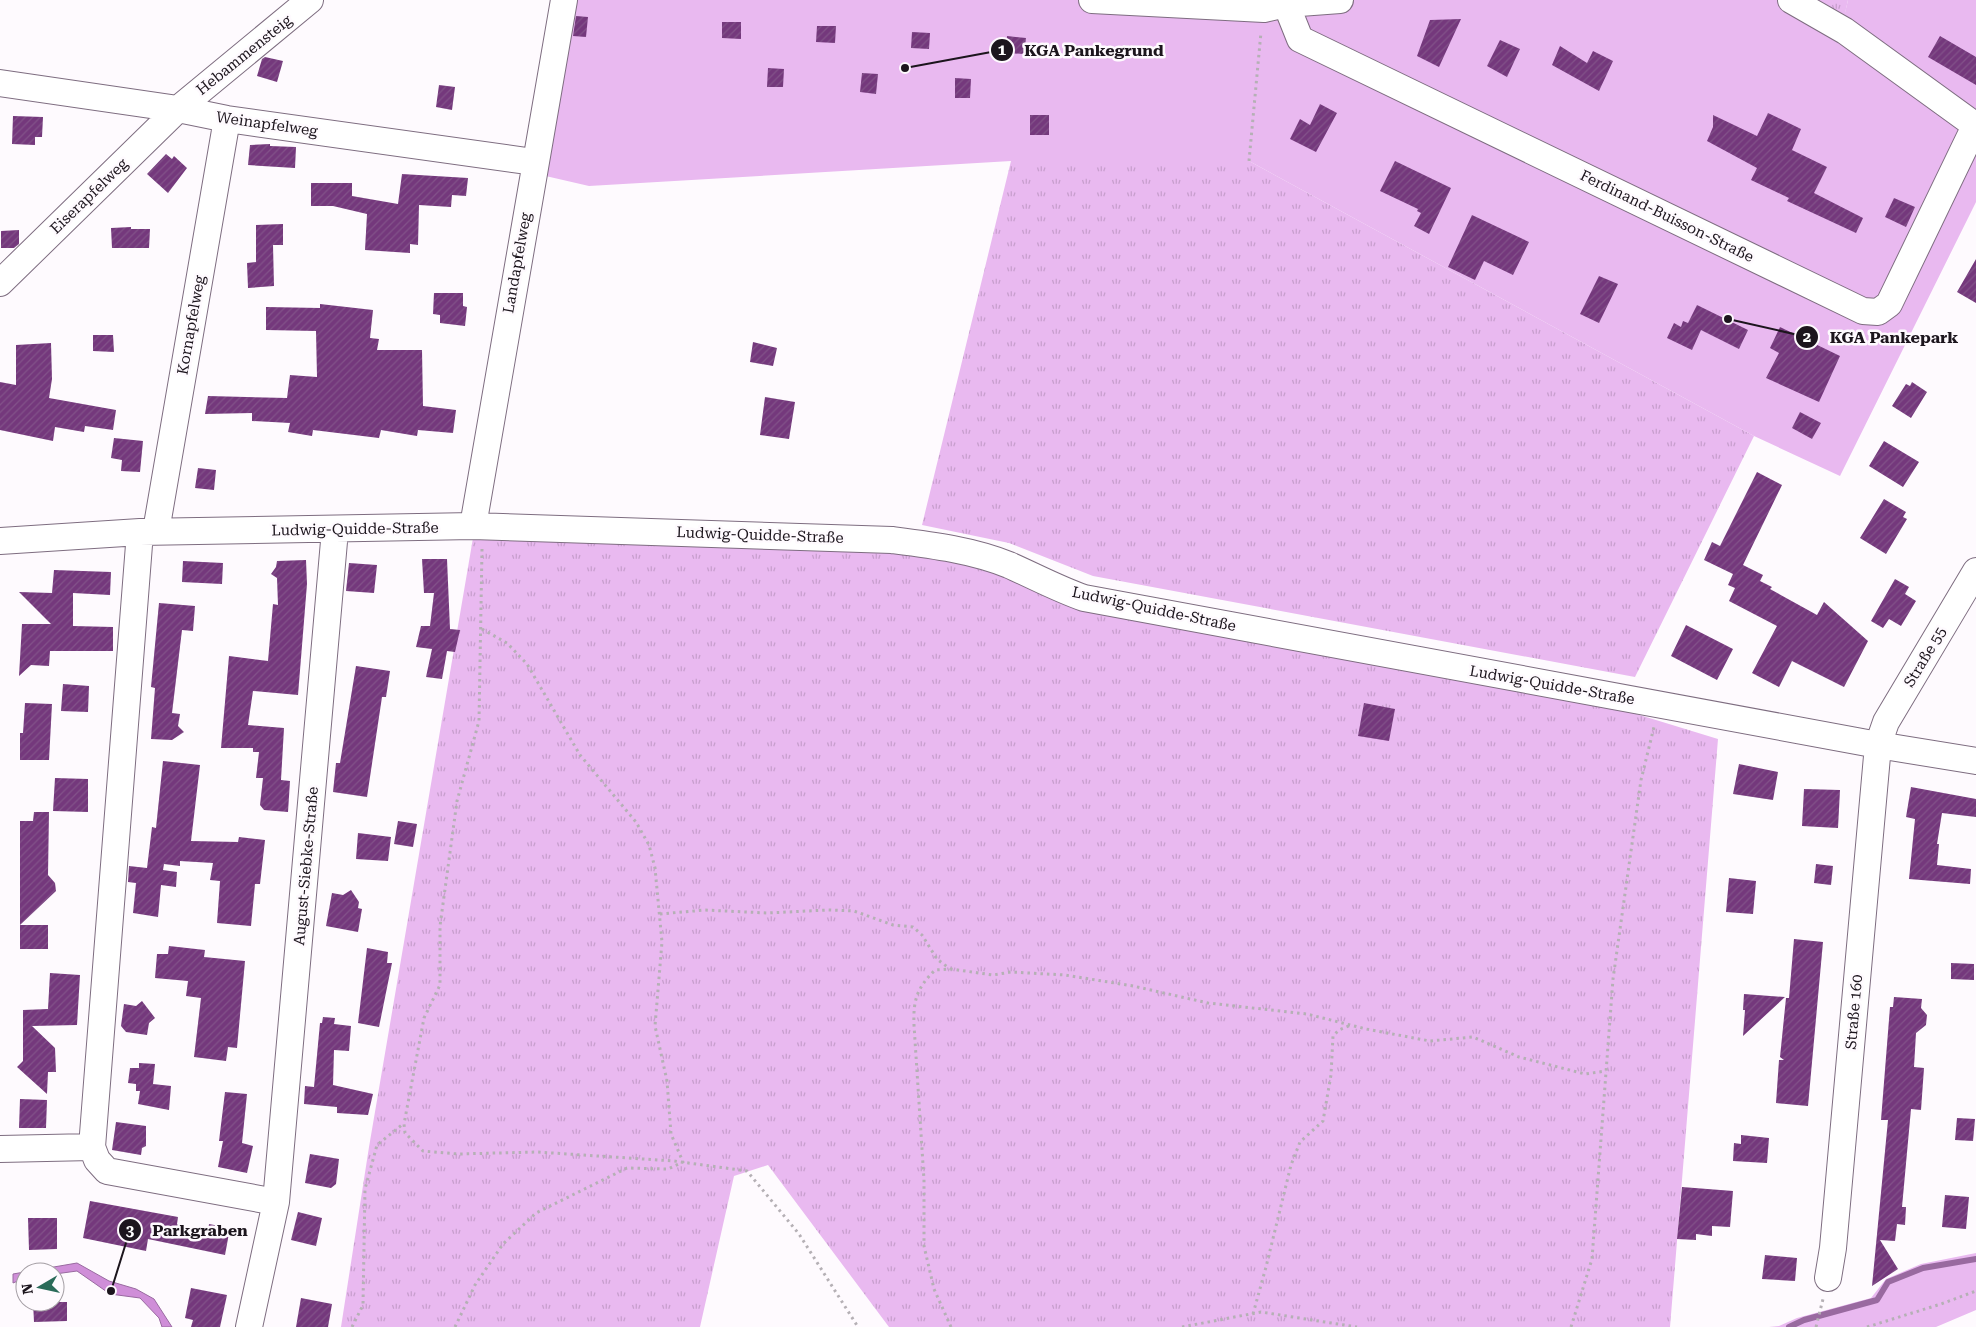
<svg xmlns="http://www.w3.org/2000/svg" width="1976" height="1327" viewBox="0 0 1976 1327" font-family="'Roboto Serif',serif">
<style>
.grass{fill:url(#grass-tufts)}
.green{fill:#e9b9f0}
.water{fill:#cf8ed8;stroke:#996aa0}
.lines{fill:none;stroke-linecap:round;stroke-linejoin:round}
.stream{stroke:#996aa0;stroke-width:6}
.building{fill:url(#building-hatch)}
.minor-casing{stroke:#7e6d80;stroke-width:28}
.path{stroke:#b5b0b5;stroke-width:3;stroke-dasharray:2.5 4;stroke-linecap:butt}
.minor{stroke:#fff;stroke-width:26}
.labels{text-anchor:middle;stroke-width:5;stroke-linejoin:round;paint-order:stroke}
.street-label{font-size:15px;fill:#1c151d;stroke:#fefafe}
.leader{fill:none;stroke:#1c151d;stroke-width:2}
.callout-dot{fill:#1c151d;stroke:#fefafe;stroke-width:2}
.mark-label{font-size:15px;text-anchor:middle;font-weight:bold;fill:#fff}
.callout-label{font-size:16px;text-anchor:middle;font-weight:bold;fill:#1c151d;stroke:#fefafe;stroke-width:5;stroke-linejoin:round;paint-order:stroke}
</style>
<defs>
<pattern id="grass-tufts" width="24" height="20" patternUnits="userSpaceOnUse" patternTransform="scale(1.25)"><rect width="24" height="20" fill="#e9b9f0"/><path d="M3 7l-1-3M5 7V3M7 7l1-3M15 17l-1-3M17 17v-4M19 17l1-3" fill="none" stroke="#c79ecd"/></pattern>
<pattern id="building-hatch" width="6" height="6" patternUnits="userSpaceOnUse" patternTransform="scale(1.25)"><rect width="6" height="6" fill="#74387c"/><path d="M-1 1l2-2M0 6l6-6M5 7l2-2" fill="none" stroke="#825289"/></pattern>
</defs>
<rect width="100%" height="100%" fill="#fefafe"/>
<!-- grass -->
<path class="grass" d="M 1797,0 L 1848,0 L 1844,18 Z
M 1011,161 L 1249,161 L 1754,436 L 1635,677 L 1093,576 L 1009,543 L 922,525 Z
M 473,538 L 891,545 L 1620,709 L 1718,739 L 1670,1327 L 889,1327 L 768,1165 L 734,1176 L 700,1327 L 341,1327 L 369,1147 Z"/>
<!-- green -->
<path class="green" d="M 565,0 L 1797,0 L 1844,17 L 1848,0 L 1976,0 L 1976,202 L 1840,476 L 1754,436 L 1249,161 L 1011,161 L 589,186 L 537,174 Z
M 1976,1253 L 1976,1310 L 1936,1327 L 1769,1327 L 1779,1326 L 1797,1318 L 1871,1298 L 1886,1279 L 1921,1264 Z"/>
<!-- water -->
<path class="water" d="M 77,1263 L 109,1281 L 136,1289 L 154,1299 L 172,1327 L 162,1327 L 159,1318 L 140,1298 L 110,1294 L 77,1271 L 55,1274 L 55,1272 L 25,1272 L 25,1278 L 13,1283 L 13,1274 Z"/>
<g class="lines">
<!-- stream -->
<path class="stream" d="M 1789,1327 L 1804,1320 L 1877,1300 L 1888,1282 L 1923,1268 L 1976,1259"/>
</g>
<!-- building -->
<path class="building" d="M 576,16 L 588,17 L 586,37 L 573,36 Z
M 1461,19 L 1439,67 L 1417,56 L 1430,20 Z
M 722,22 L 741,22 L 741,39 L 722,38 Z
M 817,26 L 836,26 L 835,43 L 816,42 Z
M 912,32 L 930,33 L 929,49 L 911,48 Z
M 1007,36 L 1026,38 L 1024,54 L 1006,53 Z
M 1940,36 L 1976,57 L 1976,85 L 1928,57 Z
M 1500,40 L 1520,49 L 1507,77 L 1487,66 Z
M 1560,46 L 1587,63 L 1593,51 L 1613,61 L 1599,91 L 1552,65 Z
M 265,57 L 283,61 L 277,82 L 257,76 L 262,59 Z
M 768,68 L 784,69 L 783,87 L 767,87 Z
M 862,73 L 878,74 L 876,94 L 860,92 Z
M 955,78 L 971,79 L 970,98 L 955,98 Z
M 439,85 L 455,87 L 452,110 L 436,107 Z
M 1320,104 L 1337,113 L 1316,152 L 1290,139 L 1300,119 L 1310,125 Z
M 1768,113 L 1801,129 L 1792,150 L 1827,167 L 1814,193 L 1863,218 L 1856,233 L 1787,201 L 1789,198 L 1751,180 L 1757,168 L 1707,141 L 1713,127 L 1713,115 L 1757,136 Z
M 1030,115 L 1049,115 L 1049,135 L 1030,135 Z
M 13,116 L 43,117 L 42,137 L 35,137 L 35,145 L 12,144 Z
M 270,144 L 270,146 L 296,147 L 295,168 L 248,165 L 250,145 Z
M 166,154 L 172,159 L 174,156 L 187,168 L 168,193 L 147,174 Z
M 1395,161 L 1451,188 L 1429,234 L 1414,226 L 1421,213 L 1417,211 L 1418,209 L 1380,191 Z
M 402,174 L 468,178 L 466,196 L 452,195 L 451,207 L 419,205 L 418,245 L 410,244 L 410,253 L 365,250 L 367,214 L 333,206 L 311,206 L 311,183 L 352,183 L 352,196 L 398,204 Z
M 1894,198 L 1915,207 L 1906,227 L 1885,217 Z
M 1472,215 L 1529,242 L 1513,275 L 1484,261 L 1475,280 L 1448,267 Z
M 283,224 L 283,245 L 273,245 L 274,286 L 248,288 L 247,263 L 256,262 L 256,225 Z
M 131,227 L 131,229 L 150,229 L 149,248 L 112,248 L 111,228 Z
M 19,230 L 19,244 L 14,248 L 1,248 L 1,231 Z
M 1976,259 L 1976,303 L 1957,292 Z
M 1599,276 L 1618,284 L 1599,323 L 1580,314 Z
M 434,293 L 463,293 L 463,306 L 467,307 L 465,326 L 440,323 L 440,315 L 433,314 Z
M 320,304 L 373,310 L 370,338 L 379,339 L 377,350 L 422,350 L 423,406 L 456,410 L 453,433 L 418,430 L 417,436 L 381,430 L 379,438 L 313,430 L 312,436 L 288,432 L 290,423 L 252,421 L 252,413 L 205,414 L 208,396 L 287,398 L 290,375 L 317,377 L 316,331 L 266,330 L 266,307 L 320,308 Z
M 1697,305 L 1748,330 L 1739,349 L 1701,330 L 1692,350 L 1667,338 L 1674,323 L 1681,327 L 1683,321 L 1688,323 Z
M 1780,327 L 1840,356 L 1819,402 L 1766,378 L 1779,353 L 1770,348 Z
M 93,335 L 113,335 L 114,352 L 93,351 Z
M 753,342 L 777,348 L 773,366 L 750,362 Z
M 51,343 L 52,379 L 49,398 L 116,410 L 113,430 L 85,426 L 84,432 L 55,427 L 53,441 L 0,430 L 0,382 L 16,385 L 16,345 Z
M 1912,382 L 1927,392 L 1911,418 L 1892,406 L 1906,384 L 1910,386 Z
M 765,397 L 795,402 L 789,439 L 760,435 Z
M 1800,412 L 1821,423 L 1812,439 L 1792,428 Z
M 114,438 L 143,441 L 140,472 L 121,471 L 122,460 L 111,458 Z
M 1884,441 L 1919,462 L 1903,487 L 1869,466 Z
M 198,468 L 216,470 L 214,490 L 195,488 Z
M 1757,472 L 1782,485 L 1743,565 L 1763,575 L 1760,581 L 1772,587 L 1770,589 L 1817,615 L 1824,602 L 1868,641 L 1844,687 L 1792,661 L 1779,687 L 1752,673 L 1777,626 L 1729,601 L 1735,588 L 1728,585 L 1733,574 L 1704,560 L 1712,542 L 1720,546 Z
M 1884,499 L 1906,512 L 1903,517 L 1907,519 L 1886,554 L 1860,538 Z
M 422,559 L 447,559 L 450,629 L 460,630 L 455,652 L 447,651 L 442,679 L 426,677 L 432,649 L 416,647 L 421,626 L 430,626 L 434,593 L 424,593 Z
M 306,560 L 307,584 L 298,695 L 253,691 L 248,725 L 284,728 L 281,780 L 290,781 L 288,812 L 264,810 L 260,805 L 263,778 L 256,778 L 259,752 L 253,752 L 253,748 L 221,748 L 229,656 L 268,661 L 273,604 L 278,605 L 277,578 L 271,574 L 276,567 L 277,561 Z
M 183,561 L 223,563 L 222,584 L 182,582 Z
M 349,563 L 377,565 L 374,593 L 346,591 Z
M 54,570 L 111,572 L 110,595 L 73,593 L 73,626 L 113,627 L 113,651 L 50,651 L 49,666 L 31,665 L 19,676 L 22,624 L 51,624 L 19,592 L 52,593 Z
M 1895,579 L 1909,587 L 1905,594 L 1916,601 L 1901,626 L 1889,619 L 1883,628 L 1871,621 Z
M 159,603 L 195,606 L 193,631 L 182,630 L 172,713 L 180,714 L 178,726 L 184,732 L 172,740 L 151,739 L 155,688 L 151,687 Z
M 1686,625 L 1733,649 L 1717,680 L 1671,656 Z
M 356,666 L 390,671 L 386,697 L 382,697 L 367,797 L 333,792 L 336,763 L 340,763 Z
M 63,684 L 89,686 L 88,712 L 61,711 Z
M 25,703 L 52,704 L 49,760 L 20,760 L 20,733 L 23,733 Z
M 1364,703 L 1395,709 L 1389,741 L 1358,736 Z
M 163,761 L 200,765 L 191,841 L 238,842 L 239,837 L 265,840 L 260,884 L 255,884 L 251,926 L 217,923 L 220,881 L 210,880 L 213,863 L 180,861 L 180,866 L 164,864 L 163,870 L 177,872 L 176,887 L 161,885 L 158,917 L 133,913 L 136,883 L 128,882 L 129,866 L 147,868 L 152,827 L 156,828 Z
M 1739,764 L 1778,772 L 1773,800 L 1733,794 Z
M 55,778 L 88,779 L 88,812 L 53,811 Z
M 1911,787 L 1976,799 L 1976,817 L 1942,813 L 1937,844 L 1939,844 L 1937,865 L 1971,869 L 1970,884 L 1909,879 L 1915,819 L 1906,817 Z
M 1804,789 L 1840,790 L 1838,828 L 1802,826 Z
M 34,812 L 49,812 L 48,875 L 55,883 L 56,891 L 20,925 L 48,925 L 48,949 L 20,949 L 20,821 L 33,821 Z
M 398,821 L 417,824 L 413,847 L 394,844 Z
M 358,833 L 391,837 L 388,861 L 356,859 Z
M 1816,864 L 1833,866 L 1831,885 L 1814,883 Z
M 1729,878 L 1756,881 L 1753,914 L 1726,912 Z
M 351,890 L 359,902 L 358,908 L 362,909 L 358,932 L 326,926 L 332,893 L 343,895 Z
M 1794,939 L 1823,942 L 1808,1106 L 1776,1103 L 1779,1060 L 1784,1060 L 1780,1057 L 1786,998 L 1789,998 Z
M 169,946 L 205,950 L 204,957 L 245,961 L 237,1048 L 228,1047 L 226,1061 L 194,1057 L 201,998 L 186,996 L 188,981 L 155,978 L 157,954 L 168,954 Z
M 367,948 L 388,952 L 387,963 L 392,963 L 379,1027 L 358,1023 Z
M 1951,963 L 1974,964 L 1974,980 L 1951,979 Z
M 50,973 L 80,975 L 77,1025 L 32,1026 L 55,1048 L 56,1072 L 48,1072 L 47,1094 L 17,1067 L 23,1061 L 23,1010 L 48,1009 Z
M 1744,994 L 1785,997 L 1743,1036 L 1745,1010 L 1743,1010 Z
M 1894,997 L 1922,999 L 1921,1008 L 1927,1015 L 1926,1025 L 1916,1033 L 1914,1067 L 1924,1068 L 1921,1110 L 1911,1109 L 1902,1207 L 1906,1207 L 1905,1225 L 1897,1224 L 1895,1241 L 1880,1240 L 1898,1269 L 1872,1286 L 1888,1120 L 1881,1120 L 1890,1007 L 1893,1007 Z
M 142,1001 L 155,1018 L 149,1023 L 147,1035 L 126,1032 L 121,1026 L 124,1004 L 136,1006 Z
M 323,1017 L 335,1018 L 334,1024 L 351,1026 L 349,1051 L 334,1050 L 333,1085 L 373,1094 L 368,1115 L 337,1113 L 337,1107 L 304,1104 L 305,1086 L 314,1087 L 320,1023 L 322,1023 Z
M 139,1063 L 155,1064 L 153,1084 L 171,1086 L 169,1110 L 138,1104 L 140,1091 L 136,1091 L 136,1084 L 128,1083 L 130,1068 L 139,1068 Z
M 225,1092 L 247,1094 L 242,1143 L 253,1146 L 247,1173 L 218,1167 L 223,1141 L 219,1141 Z
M 20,1099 L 47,1100 L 46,1128 L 19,1128 Z
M 1957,1118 L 1975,1119 L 1973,1141 L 1955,1140 Z
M 116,1122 L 146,1126 L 146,1146 L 142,1148 L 141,1155 L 112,1150 Z
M 1741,1135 L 1769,1138 L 1767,1163 L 1733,1161 L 1734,1143 L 1741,1144 Z
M 310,1154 L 339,1159 L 336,1184 L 331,1188 L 305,1183 Z
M 1682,1187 L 1733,1191 L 1730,1227 L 1712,1226 L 1712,1236 L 1696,1234 L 1696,1240 L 1677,1239 Z
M 1945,1195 L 1969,1197 L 1966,1229 L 1942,1227 Z
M 90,1201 L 178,1217 L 177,1224 L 208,1232 L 209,1224 L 230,1228 L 225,1255 L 148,1239 L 146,1251 L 83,1238 Z
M 298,1212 L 322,1218 L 316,1246 L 291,1240 Z
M 28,1218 L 57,1218 L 57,1249 L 29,1250 Z
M 1765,1255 L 1797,1258 L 1795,1281 L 1762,1279 Z
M 191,1288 L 227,1295 L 220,1327 L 191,1327 L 193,1320 L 185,1318 Z
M 301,1298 L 332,1304 L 328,1327 L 296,1327 Z
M 33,1302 L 67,1302 L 67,1321 L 34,1322 Z"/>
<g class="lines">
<defs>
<path id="minor" d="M 1092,0 L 1264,9 L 1286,4 L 1340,0
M 1791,0 L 1845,31 L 1976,126
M 1286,4 L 1300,39 L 1863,311 L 1878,312 L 1889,304 L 1975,126
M 0,83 L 178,109 L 227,119 L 534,162
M 0,283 L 178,109 L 310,0
M 473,526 L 564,0
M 156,531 L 227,119
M 0,541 L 140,532 L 473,526 L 892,540 C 931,545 972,550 1009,565 C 1034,576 1058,589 1084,598 L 1878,745 L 1976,761
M 92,1147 L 140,532
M 0,1149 L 92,1147 L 97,1160 L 107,1171 L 276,1202
M 1828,1278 L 1833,1248 L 1878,745 L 1886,722 L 1976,571
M 249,1327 L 276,1202 L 335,530"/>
</defs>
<!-- minor casing -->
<use href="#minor" class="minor-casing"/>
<!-- path -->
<path class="path" d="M 1249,161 L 1261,32
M 482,549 L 479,721 L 457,801 L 440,926 L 440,985 L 424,1018 L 404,1124 L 405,1133 L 423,1151 L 458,1154 L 537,1152 L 674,1161 L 747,1171 L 799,1234 L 858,1327
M 660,914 L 705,910 L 767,913 L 828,910 L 854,911 L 893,925 L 913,927 L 922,935 L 937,959 L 950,969
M 1253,1314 L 1266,1267 L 1291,1165 L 1300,1142 L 1323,1121 L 1331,1075 L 1333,1036 L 1339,1030 L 1351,1025
M 352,1327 L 363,1305 L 365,1189 L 377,1145 L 403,1124
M 455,1327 L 475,1285 L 503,1244 L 536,1213 L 627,1168 L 668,1169 L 683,1162 L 671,1134 L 667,1081 L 655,1026 L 662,942 L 655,868 L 649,845 L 636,822 L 580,755 L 527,664 L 507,643 L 480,628
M 951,1327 L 934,1289 L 924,1246 L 924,1180 L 914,1025 C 913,1000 917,988 935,970 L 951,969 L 993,975 L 1011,972 L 1065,975 L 1133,986 L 1208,1003 L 1307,1014 L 1366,1029 L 1430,1041 L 1473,1037 L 1519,1057 L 1585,1074 L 1606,1071
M 1182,1327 L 1261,1312 L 1357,1327
M 1571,1327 L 1592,1259 L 1613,979 L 1641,780 L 1654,727
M 1816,1327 L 1823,1299
M 1867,1327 L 1941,1304 L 1976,1291"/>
<!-- minor -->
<use href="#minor" class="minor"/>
</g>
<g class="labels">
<!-- street labels -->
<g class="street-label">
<text transform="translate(244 55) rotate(-39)" y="5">Hebammensteig</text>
<text transform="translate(267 124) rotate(8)" y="5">Weinapfelweg</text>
<text transform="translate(89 196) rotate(-44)" y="5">Eiserapfelweg</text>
<text transform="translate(1667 216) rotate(26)" y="5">Ferdinand-Buisson-Straße</text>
<text transform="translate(517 263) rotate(-80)" y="5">Landapfelweg</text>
<text transform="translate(191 325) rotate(-80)" y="5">Kornapfelweg</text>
<text transform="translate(355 529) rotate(-1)" y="5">Ludwig-Quidde-Straße</text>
<text transform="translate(760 535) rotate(2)" y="5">Ludwig-Quidde-Straße</text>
<text transform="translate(1154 609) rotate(12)" y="5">Ludwig-Quidde-Straße</text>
<text transform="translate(1925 657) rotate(-59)" y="5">Straße 55</text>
<text transform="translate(1552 685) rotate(10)" y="5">Ludwig-Quidde-Straße</text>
<text transform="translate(306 866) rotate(-85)" y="5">August-Siebke-Straße</text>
<text transform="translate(1854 1012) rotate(-85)" y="5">Straße 160</text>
</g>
</g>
<!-- callouts -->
<path class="leader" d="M905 68L1002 50M1728 319L1807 337M111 1291L130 1230"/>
<g class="callout-dot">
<circle cx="905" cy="68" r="5"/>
<circle cx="1728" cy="319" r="5"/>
<circle cx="111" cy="1291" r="5"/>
<circle cx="1002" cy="50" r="12"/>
<circle cx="1807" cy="337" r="12"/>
<circle cx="130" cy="1230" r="12"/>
</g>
<g class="mark-label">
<text x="1002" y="55">1</text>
<text x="1807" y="342">2</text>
<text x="130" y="1236">3</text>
</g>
<g class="callout-label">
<text x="1094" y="56">KGA Pankegrund</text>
<text x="1894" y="343">KGA Pankepark</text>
<text x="200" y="1236">Parkgraben</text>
</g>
<!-- north arrow -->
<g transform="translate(40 1287) rotate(261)"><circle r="24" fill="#fefafe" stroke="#a49ea4"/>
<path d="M0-4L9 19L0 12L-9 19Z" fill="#2a6b59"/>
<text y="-8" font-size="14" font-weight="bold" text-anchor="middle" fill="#1c151d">N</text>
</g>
</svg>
